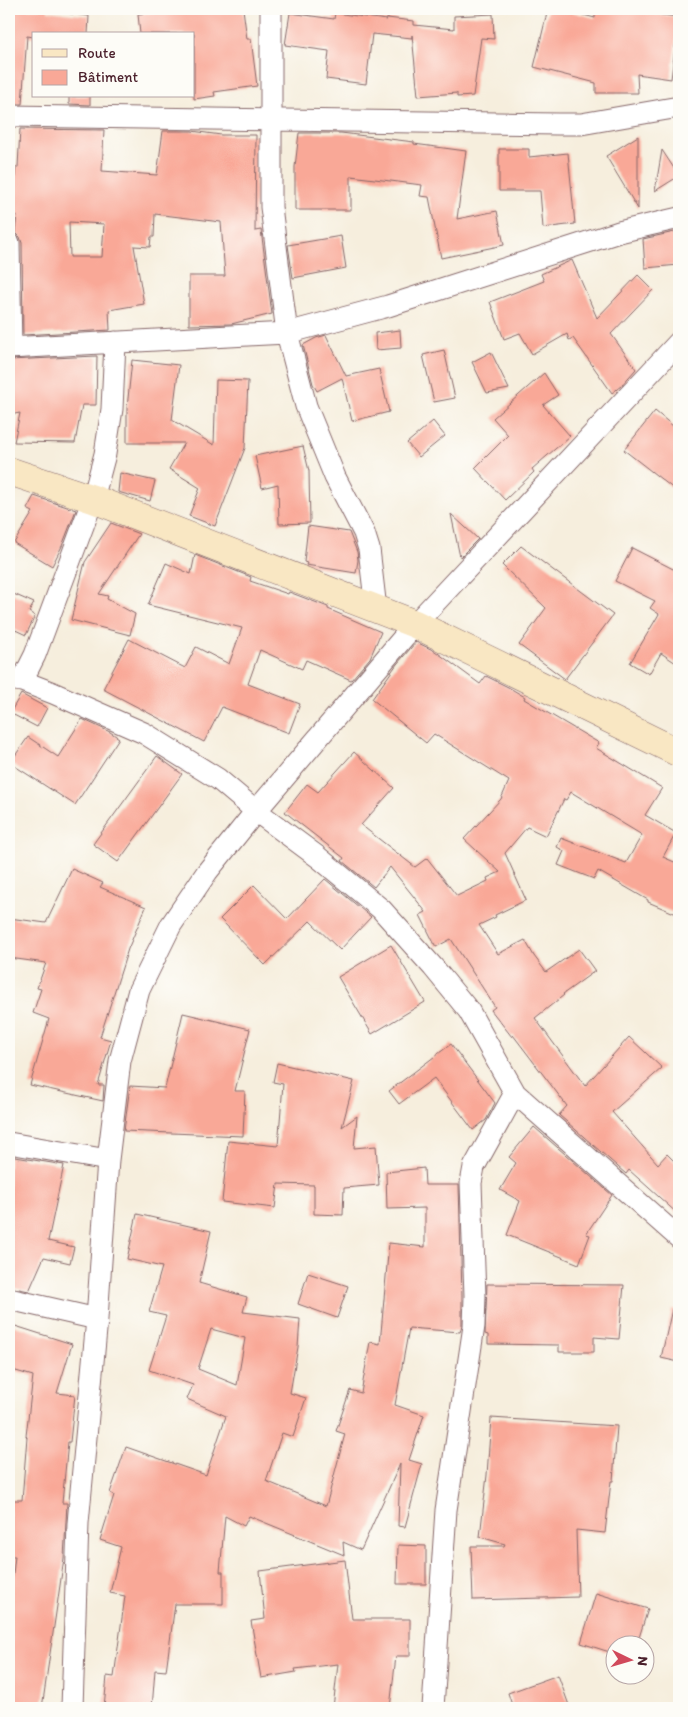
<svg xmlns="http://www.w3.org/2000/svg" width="688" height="1717" viewBox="0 0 688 1717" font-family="Itim,sans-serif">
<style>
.building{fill:#f9a897;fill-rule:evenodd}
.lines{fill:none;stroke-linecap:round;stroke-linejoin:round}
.minor-casing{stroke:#866769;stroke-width:23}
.secondary-casing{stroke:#866769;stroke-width:29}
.minor{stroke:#fff;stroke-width:21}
.secondary{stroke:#f9e7c3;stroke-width:28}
</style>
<rect width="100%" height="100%" fill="#fdfcf7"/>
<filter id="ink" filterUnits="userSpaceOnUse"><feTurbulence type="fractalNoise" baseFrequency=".02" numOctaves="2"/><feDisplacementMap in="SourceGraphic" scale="10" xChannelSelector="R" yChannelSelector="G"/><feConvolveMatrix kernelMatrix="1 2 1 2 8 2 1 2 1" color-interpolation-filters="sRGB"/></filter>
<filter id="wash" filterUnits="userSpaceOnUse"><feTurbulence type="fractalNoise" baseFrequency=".0096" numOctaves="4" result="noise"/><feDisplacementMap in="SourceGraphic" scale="20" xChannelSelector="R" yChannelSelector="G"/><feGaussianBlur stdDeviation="1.12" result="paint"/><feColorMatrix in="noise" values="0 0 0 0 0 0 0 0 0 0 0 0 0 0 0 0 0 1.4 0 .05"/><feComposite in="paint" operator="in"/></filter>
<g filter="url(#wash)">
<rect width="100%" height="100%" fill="#f6eedd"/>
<g id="blocks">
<!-- building -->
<path class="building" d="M 12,9 L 48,9 L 48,11 L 89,16 L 88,34 L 34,34 L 34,37 L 27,36 L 22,104 L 9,104 L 9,27 Z
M 186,9 L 243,9 L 247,39 L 251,39 L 257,86 L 214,92 L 215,96 L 194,99 L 194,34 L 140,34 L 138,14 Z
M 548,9 L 560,9 L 595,18 L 595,9 L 637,9 L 637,12 L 679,17 L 671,79 L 637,74 L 638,93 L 596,93 L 596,83 L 534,67 Z
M 290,13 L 334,19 L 335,13 L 387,20 L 387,18 L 414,21 L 414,25 L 454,29 L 454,16 L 493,14 L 494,39 L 481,38 L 473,96 L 457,97 L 457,93 L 418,96 L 412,35 L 412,38 L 372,34 L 366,84 L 326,79 L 329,51 L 285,45 Z
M 69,96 L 90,96 L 90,105 L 69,104 Z
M 20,129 L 104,130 L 102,171 L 157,175 L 163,131 L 192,131 L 221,135 L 256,135 L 255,231 L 261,230 L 272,314 L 231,324 L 189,325 L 189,276 L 225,276 L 221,222 L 155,214 L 154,237 L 151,237 L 150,247 L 134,246 L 144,304 L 109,310 L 110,330 L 23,335 L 22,243 L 20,237 L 15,232 L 17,215 L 11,215 L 16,167 L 18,167 ZM 69,222 L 104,224 L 102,257 L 70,257 Z
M 299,133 L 341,133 L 414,142 L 414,144 L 466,151 L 457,219 L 497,211 L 504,245 L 441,258 L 429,197 L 420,196 L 422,185 L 351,176 L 351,210 L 295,210 L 295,167 Z
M 638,136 L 638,209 L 606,156 Z
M 499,149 L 529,149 L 529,157 L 568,153 L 575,224 L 543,228 L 540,191 L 499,191 Z
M 662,150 L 679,176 L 655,191 Z
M 679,231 L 679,265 L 645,268 L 643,239 Z
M 341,236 L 346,268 L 293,278 L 288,245 Z
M 572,260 L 597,318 L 638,275 L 653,290 L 611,334 L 636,369 L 621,386 L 612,393 L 573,338 L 569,340 L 567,334 L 532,354 L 520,333 L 504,339 L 490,302 L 544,281 L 541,274 Z
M 400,330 L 401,348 L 376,350 L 375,333 Z
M 326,335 L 346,376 L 379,369 L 389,412 L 352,421 L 342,378 L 317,391 L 313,384 L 303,345 L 316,338 Z
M 444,350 L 455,398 L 434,402 L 423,355 Z
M 491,352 L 509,389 L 487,393 L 472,362 Z
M 97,356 L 96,405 L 82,405 L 75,443 L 14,442 L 20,413 L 9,415 L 9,360 Z
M 132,360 L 179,365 L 172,420 L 214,445 L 216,380 L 248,381 L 245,448 L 215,526 L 189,516 L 200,488 L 169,469 L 184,443 L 127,443 L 127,408 Z
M 544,373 L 558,395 L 543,405 L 570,436 L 532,469 L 534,472 L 505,500 L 475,468 L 508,435 L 493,418 Z
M 655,411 L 679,431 L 679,493 L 624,450 Z
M 433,421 L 445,436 L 419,457 L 407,443 Z
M 303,446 L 309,471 L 310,523 L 279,524 L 278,484 L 262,488 L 255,456 Z
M 120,473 L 155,481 L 150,501 L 118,492 Z
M 34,496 L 76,510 L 62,546 L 52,566 L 14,543 L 33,512 L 27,509 Z
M 451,514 L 478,539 L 460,557 Z
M 111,523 L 139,534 L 99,594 L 108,596 L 107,599 L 135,614 L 130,635 L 71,620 L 85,562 Z
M 308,526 L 349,532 L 357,552 L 358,560 L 356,573 L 306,565 L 307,563 L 304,562 Z
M 521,546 L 613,615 L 565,679 L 519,645 L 546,608 L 502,565 Z
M 632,548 L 679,572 L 679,665 L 661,653 L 649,674 L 630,663 L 659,614 L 650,608 L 655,601 L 615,581 Z
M 195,555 L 251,577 L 250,581 L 288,594 L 289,592 L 328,607 L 328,609 L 381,632 L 370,658 L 351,680 L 306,660 L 302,669 L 260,650 L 248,684 L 300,704 L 289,733 L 222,707 L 204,742 L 103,689 L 129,639 L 185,668 L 196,647 L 229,664 L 242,628 L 148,605 L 166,563 L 191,574 Z
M 9,592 L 34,603 L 29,612 L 35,616 L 26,635 L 9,627 Z
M 416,642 L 435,651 L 480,684 L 486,676 L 508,687 L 525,697 L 524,699 L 599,743 L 596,748 L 662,788 L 645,815 L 676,833 L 663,857 L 679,864 L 679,915 L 648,902 L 648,900 L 598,871 L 594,879 L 558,865 L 564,851 L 557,847 L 561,838 L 626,863 L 642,835 L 571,792 L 566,800 L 564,799 L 546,836 L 527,827 L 505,853 L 526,900 L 495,915 L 496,917 L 479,925 L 498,954 L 525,940 L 534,956 L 546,972 L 579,949 L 595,971 L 563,994 L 564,995 L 535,1018 L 585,1086 L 629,1037 L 662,1068 L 612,1112 L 658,1164 L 667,1154 L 679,1166 L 679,1215 L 629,1170 L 626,1174 L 559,1115 L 567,1106 L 513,1035 L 512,1037 L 491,1010 L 495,1007 L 451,939 L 436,947 L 420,915 L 426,912 L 390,867 L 374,887 L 342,861 L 344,858 L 285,812 L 307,784 L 318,792 L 354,752 L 394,788 L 361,825 L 415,867 L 427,858 L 457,896 L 488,881 L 487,878 L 500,872 L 464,839 L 501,799 L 509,781 L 434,734 L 426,743 L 372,699 L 397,664 Z
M 21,694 L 47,708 L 37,727 L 10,713 Z
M 82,719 L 110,732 L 119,738 L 75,805 L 10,763 L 28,737 L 58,757 Z
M 157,756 L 182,774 L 118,862 L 93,844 Z
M 72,869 L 103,883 L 100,887 L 146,907 L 128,949 L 100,1037 L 111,1040 L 98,1085 L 104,1085 L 103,1101 L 30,1085 L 49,1019 L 33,1013 L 41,989 L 37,988 L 46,963 L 9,958 L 9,918 L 46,923 Z
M 325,879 L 371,917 L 340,950 L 310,921 L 265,965 L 220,919 L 254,885 L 287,919 Z
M 391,945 L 425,1002 L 372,1034 L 338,977 Z
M 183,1013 L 250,1029 L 235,1091 L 245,1091 L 243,1136 L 124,1131 L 130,1086 L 165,1088 Z
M 451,1044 L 495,1103 L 486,1120 L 473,1130 L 434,1078 L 399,1104 L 389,1091 Z
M 277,1063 L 354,1081 L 342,1127 L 357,1116 L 354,1148 L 376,1146 L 379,1185 L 344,1188 L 343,1215 L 314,1214 L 314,1185 L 278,1184 L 275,1208 L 222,1202 L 228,1141 L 278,1146 L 283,1084 L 273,1082 Z
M 534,1127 L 612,1195 L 586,1234 L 590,1235 L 579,1264 L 507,1235 L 520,1201 L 500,1190 L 516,1163 L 509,1157 Z
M 9,1156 L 64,1165 L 48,1241 L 74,1247 L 70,1263 L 44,1257 L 29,1291 L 9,1287 Z
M 424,1168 L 425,1185 L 459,1185 L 462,1296 L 462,1325 L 460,1332 L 409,1328 L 395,1405 L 424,1415 L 409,1460 L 422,1464 L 405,1527 L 398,1526 L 400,1464 L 361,1550 L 343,1542 L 344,1555 L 249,1516 L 244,1526 L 225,1516 L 220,1572 L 223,1572 L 223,1604 L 175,1604 L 166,1671 L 155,1670 L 152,1708 L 104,1708 L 107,1676 L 114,1677 L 125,1596 L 110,1593 L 121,1547 L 100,1540 L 114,1495 L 110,1493 L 126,1447 L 206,1475 L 226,1416 L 187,1399 L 193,1385 L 149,1370 L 166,1316 L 149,1312 L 162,1267 L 127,1259 L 137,1214 L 211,1231 L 199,1283 L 247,1297 L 243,1312 L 300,1319 L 298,1347 L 290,1393 L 306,1398 L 293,1437 L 282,1433 L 266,1481 L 326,1506 L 345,1434 L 336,1431 L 350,1390 L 361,1393 L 370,1342 L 380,1344 L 389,1243 L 425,1247 L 425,1208 L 387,1209 L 386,1172 ZM 211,1329 L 245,1338 L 237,1385 L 198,1369 Z
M 308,1273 L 348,1286 L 337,1318 L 298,1304 Z
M 487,1284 L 624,1285 L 619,1339 L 594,1337 L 594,1352 L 559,1352 L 559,1345 L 488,1344 L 488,1335 L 485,1334 Z
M 672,1309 L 679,1310 L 679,1362 L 661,1358 Z
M 9,1324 L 72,1344 L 57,1393 L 75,1395 L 70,1442 L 68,1442 L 62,1503 L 67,1503 L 64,1558 L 42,1708 L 9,1708 L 9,1610 L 15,1556 L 9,1556 L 10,1500 L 22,1500 L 27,1437 L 26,1436 L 33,1376 L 9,1369 Z
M 491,1418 L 617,1426 L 613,1481 L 611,1481 L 605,1533 L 576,1530 L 578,1597 L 473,1600 L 471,1546 L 504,1546 L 505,1544 L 480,1537 L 487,1475 Z
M 398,1545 L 426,1546 L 426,1584 L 397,1584 Z
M 345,1560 L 352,1619 L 410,1619 L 410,1656 L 396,1656 L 390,1708 L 333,1708 L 338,1664 L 295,1669 L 296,1672 L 261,1678 L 251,1621 L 265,1619 L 260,1571 Z
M 596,1593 L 648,1609 L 637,1644 L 616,1644 L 616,1654 L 581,1643 Z
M 558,1675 L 570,1708 L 513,1708 L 508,1693 Z"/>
</g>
</g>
<g filter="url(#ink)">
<use href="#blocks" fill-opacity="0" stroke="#866769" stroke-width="1"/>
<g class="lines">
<defs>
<path id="minor" d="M 271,9 L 271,207 L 287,333 L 306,406 L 335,477 L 364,533 L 369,549 L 376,609
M 9,116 L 559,124 L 581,124 L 679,107
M 9,243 L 11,348
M 9,348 L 287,333 L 388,306 L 619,232 L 679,218
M 9,679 L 22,681 L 53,693 L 144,733 L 218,779 L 256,811 L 318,857 L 381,909 L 433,967 L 469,1011 L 515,1093 L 474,1167 L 471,1183 L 475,1296 L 474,1326 L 446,1510 L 433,1708
M 22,681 L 35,655 L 93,499 L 105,454 L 112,409 L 115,342
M 515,1093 L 679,1238
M 9,1143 L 108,1160
M 9,1299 L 97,1319
M 72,1708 L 78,1523 L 97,1319 L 108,1160 L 120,1061 L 139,990 L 171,925 L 207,872 L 256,811 L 415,624 L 679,342"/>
<path id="secondary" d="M 9,471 L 93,499 L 415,624 L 679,753"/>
</defs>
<!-- minor casing -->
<use href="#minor" class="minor-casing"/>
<!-- secondary casing -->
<use href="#secondary" class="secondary-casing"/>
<!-- minor -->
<use href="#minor" class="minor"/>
<!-- secondary -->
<use href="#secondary" class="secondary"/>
</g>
</g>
<!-- margin -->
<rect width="688" height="1717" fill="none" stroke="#fdfcf7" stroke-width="30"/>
<!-- legend -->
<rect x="32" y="32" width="162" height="65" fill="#fdfcf7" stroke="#b5a4a5"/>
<rect x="42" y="49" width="25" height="8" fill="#f9e7c3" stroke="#b5a4a5"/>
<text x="78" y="58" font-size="15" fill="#4a1f2b">Route</text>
<rect x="42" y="70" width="25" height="15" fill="#f9a897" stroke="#b5a4a5"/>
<text x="78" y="82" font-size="15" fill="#4a1f2b">Bâtiment</text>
<!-- north arrow -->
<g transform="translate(630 1660) rotate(95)"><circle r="24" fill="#fdfcf7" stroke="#b5a4a5"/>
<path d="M0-4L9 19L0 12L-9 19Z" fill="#d1495b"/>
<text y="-8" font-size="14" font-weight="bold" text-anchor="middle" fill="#4a1f2b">N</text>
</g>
</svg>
